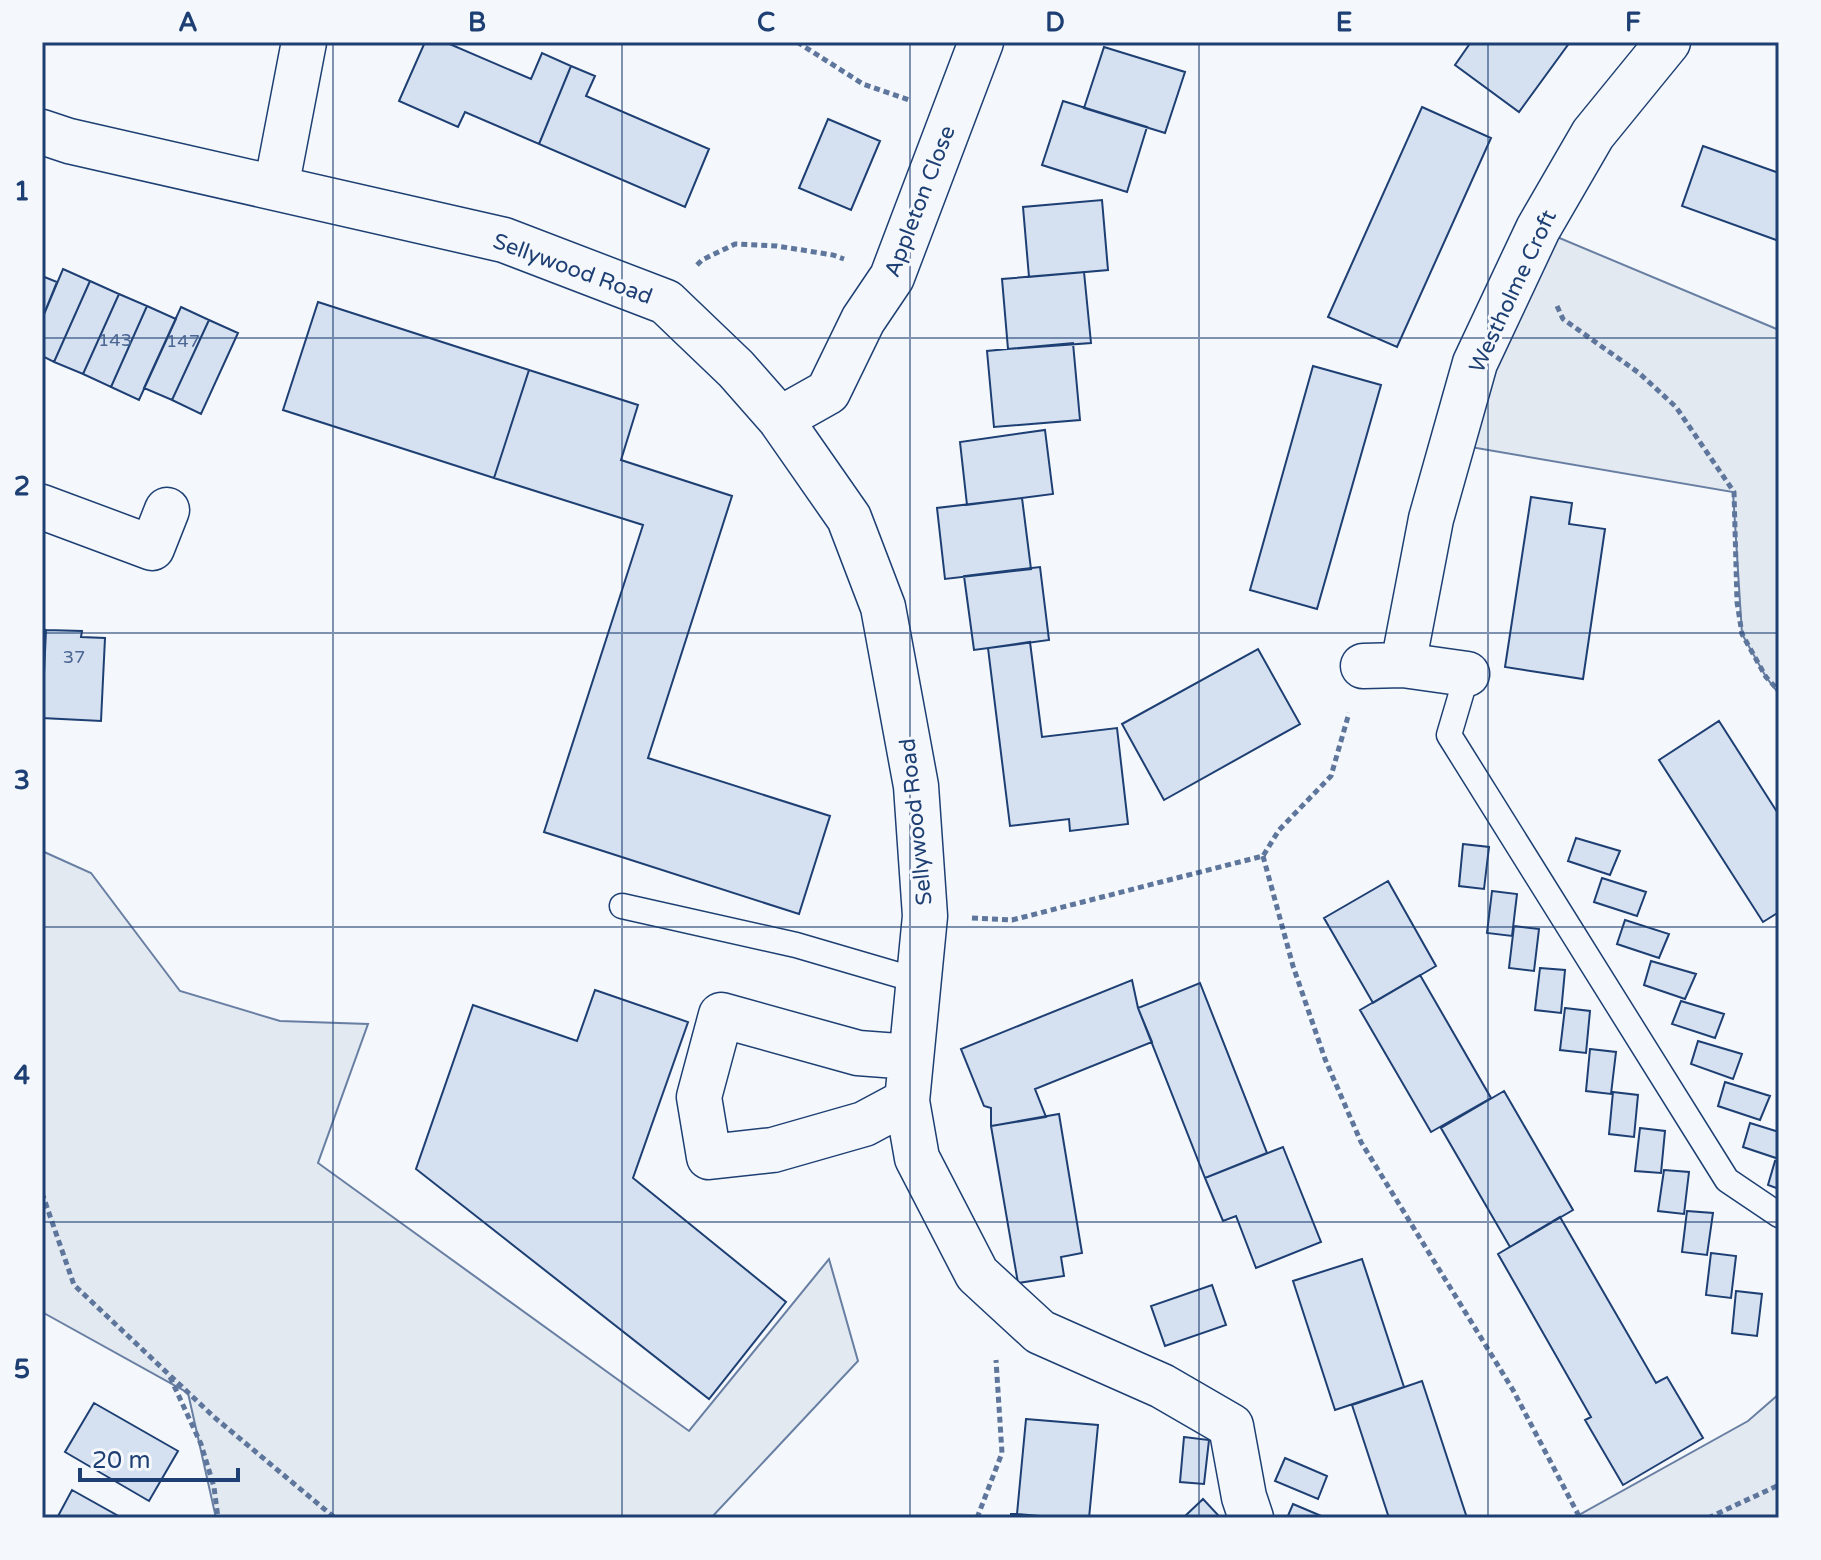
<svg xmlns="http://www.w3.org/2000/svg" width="1821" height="1560" viewBox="0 0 1821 1560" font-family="'Varela Round',sans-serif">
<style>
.green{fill:#e3e9f0;stroke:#687fa3;stroke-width:2}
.building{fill:#d5e0f0;stroke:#1d3f73;stroke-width:2}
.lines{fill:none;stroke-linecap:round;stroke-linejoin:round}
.service-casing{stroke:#1d3f73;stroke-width:27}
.minor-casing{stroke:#1d3f73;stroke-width:47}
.path{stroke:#5e769c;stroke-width:5;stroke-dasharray:6 4;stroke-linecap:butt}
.service{stroke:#f4f7fb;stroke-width:24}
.minor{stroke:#f4f7fb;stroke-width:44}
.grid{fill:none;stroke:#1d3f73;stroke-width:2;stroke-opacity:0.55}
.labels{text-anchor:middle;stroke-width:6;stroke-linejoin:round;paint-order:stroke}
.number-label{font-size:18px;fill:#4b6792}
.street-label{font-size:22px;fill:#1d3f73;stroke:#f4f7fb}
.neatline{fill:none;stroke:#1d3f73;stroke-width:3}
.grid-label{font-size:26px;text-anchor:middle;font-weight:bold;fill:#1d3f73}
</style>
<rect width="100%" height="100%" fill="#f4f7fb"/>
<!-- green -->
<path class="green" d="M 1538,229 L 1779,330 L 1779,694 L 1766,677 L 1742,634 L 1733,492 L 1453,444 Z
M 42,851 L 91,873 L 180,991 L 280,1021 L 368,1024 L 318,1163 L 689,1431 L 829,1259 L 858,1361 L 711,1518 L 216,1518 L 188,1393 L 42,1312 Z
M 1779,1394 L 1779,1518 L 1580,1518 L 1579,1515 L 1748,1421 Z"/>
<!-- building -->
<path class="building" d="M 425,42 L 445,42 L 531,79 L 542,53 L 571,66 L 539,144 L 465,112 L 458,127 L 399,101 Z
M 1471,42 L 1570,42 L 1519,112 L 1455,65 Z
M 1104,47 L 1185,72 L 1165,133 L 1084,108 Z
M 571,66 L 595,76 L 586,96 L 709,149 L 685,207 L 539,144 Z
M 1063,101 L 1147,127 L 1127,192 L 1042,165 Z
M 1422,107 L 1491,138 L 1397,347 L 1328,317 Z
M 828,119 L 880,141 L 851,210 L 799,188 Z
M 1703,146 L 1779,173 L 1779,241 L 1682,206 Z
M 1102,200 L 1108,270 L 1029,277 L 1023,207 Z
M 63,269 L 90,281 L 54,362 L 42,356 L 42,319 Z
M 1084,272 L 1091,343 L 1008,349 L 1002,279 Z
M 42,276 L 57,282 L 42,319 Z
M 90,281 L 119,294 L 83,374 L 54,362 Z
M 119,294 L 147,306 L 111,387 L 83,374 Z
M 318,302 L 529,370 L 494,478 L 283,410 Z
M 147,306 L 176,319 L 139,400 L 111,387 Z
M 181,307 L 209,320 L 172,400 L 144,388 Z
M 209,320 L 238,333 L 201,414 L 172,400 Z
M 1073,343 L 1080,420 L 994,427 L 987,351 Z
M 1313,366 L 1381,385 L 1317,609 L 1250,590 Z
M 529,370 L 638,405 L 621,460 L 732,496 L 648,758 L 830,816 L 799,914 L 544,832 L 643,525 L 494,478 Z
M 1045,430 L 1053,494 L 967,505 L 960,442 Z
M 1531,497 L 1572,503 L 1569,524 L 1605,529 L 1583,679 L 1505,667 Z
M 1022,498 L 1031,569 L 945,579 L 937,508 Z
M 1040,567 L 1049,640 L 974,650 L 964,576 Z
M 42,629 L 46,630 L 42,700 Z
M 46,630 L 82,631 L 81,637 L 105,638 L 101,721 L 42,718 Z
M 1030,642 L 1042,737 L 1117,728 L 1128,824 L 1070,831 L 1069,819 L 1010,826 L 988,648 Z
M 1258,649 L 1300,724 L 1164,800 L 1122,724 Z
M 1719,721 L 1779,815 L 1779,912 L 1763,922 L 1659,760 Z
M 1576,838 L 1620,851 L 1610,875 L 1568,861 Z
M 1463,844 L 1489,847 L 1484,889 L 1459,886 Z
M 1602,878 L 1646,892 L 1637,916 L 1594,902 Z
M 1388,881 L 1436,966 L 1373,1003 L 1324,918 Z
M 1492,891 L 1517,894 L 1512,936 L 1487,933 Z
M 1625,920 L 1669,934 L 1659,958 L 1617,944 Z
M 1514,926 L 1539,929 L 1534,971 L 1509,968 Z
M 1651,961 L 1696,974 L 1685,999 L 1644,985 Z
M 1540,968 L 1565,970 L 1561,1013 L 1535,1010 Z
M 1420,975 L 1491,1098 L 1431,1132 L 1360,1010 Z
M 1132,980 L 1138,1008 L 1152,1042 L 1035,1089 L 1046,1117 L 991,1126 L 991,1108 L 984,1106 L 961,1049 Z
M 1200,983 L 1267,1153 L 1205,1178 L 1138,1008 Z
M 595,990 L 688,1022 L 633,1178 L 786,1302 L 709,1399 L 416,1169 L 473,1005 L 577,1041 Z
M 1681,1001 L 1724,1014 L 1715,1038 L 1672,1024 Z
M 1565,1008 L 1590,1011 L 1586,1053 L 1560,1050 Z
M 1698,1041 L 1742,1054 L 1733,1079 L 1691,1064 Z
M 1590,1049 L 1616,1052 L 1611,1094 L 1586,1091 Z
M 1725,1082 L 1770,1096 L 1760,1120 L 1718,1106 Z
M 1504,1091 L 1573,1210 L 1510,1247 L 1441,1128 Z
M 1613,1092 L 1638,1095 L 1634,1137 L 1609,1134 Z
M 1059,1114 L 1082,1253 L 1061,1257 L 1064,1276 L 1018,1283 L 991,1126 Z
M 1750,1123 L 1779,1132 L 1779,1159 L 1743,1147 Z
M 1640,1128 L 1665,1131 L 1661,1173 L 1635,1171 Z
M 1283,1147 L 1321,1242 L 1256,1268 L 1236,1216 L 1223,1221 L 1205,1178 Z
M 1775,1161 L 1779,1162 L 1779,1189 L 1768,1185 Z
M 1664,1170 L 1689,1172 L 1684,1214 L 1658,1211 Z
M 1687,1211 L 1713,1213 L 1707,1255 L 1682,1252 Z
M 1560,1217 L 1656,1383 L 1667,1377 L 1703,1438 L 1623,1485 L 1585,1420 L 1591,1417 L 1498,1254 Z
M 1711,1253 L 1736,1256 L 1731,1298 L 1706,1295 Z
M 1362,1259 L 1404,1387 L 1335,1410 L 1293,1281 Z
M 1212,1285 L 1226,1325 L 1165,1346 L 1151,1306 Z
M 1736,1291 L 1762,1294 L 1757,1336 L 1732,1333 Z
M 1422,1381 L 1467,1518 L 1389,1518 L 1352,1405 Z
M 94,1403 L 178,1451 L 149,1501 L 65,1452 Z
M 1026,1419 L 1098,1425 L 1089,1518 L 1063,1518 L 1017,1514 Z
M 1184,1437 L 1209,1440 L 1204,1484 L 1180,1482 Z
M 1285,1458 L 1327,1476 L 1318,1499 L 1275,1481 Z
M 72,1490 L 122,1518 L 57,1518 Z
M 1203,1499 L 1218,1515 L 1214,1518 L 1183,1518 Z
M 1293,1504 L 1326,1518 L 1287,1518 Z
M 1011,1514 L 1017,1514 L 1063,1518 L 1011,1518 Z"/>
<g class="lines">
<defs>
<path id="service" d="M 1467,674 L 1449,735 L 1727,1180 L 1779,1215
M 622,906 L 796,945 L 919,981"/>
<path id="minor" d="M 42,132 L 69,141 L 504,240 L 666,302 L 736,369 L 780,419 L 849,518 L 883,607 L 916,786 L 925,916 L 907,1101 L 917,1158 L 977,1274 L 1040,1332 L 1162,1386 L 1231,1426 L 1244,1497 L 1251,1518
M 276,188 L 304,42
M 780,419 L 828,392 L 863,320 L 892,277 L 981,42
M 42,507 L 152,548 L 167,510
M 1363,666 L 1403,665
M 1467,674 L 1403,665 L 1431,519 L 1475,363 L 1538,229 L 1593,134 L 1668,42
M 907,1101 L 864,1124 L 773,1150 L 709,1157 L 699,1097 L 721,1015 L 858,1053 L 911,1057"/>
</defs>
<!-- service casing -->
<use href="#service" class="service-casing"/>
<!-- minor casing -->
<use href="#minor" class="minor-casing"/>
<!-- path -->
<path class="path" d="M 797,42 L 863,84 L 909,100
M 697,265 L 702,260 L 735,244 L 777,246 L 833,255 L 844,259
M 1557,306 L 1563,319 L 1639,373 L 1676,407 L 1734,492 L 1737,602 L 1742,634 L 1766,677 L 1779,691
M 1263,856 L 1293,966 L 1325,1059 L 1361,1142 L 1513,1390 L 1580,1518
M 972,918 L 1012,920 L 1263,856 L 1279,830 L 1331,776 L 1349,713
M 42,1193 L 74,1285 L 214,1417 L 335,1518
M 170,1377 L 201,1444 L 214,1487 L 218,1518
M 977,1518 L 1002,1453 L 996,1360
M 1708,1518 L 1779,1485"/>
<!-- service -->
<use href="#service" class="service"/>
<!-- minor -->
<use href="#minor" class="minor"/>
</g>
<!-- grid -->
<path class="grid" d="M 333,42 L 333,1518M 622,42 L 622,1518M 910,42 L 910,1518M 1199,42 L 1199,1518M 1488,42 L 1488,1518M 42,338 L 1779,338M 42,633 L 1779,633M 42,927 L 1779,927M 42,1222 L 1779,1222"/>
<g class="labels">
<!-- number labels -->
<g class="number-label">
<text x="115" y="346">143</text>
<text x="183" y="347">147</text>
<text x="74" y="663">37</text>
</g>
<!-- street labels -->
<g class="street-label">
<text transform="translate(919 201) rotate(-69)" y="8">Appleton Close</text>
<text transform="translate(573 268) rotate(20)" y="8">Sellywood Road</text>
<text transform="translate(1512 291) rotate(-65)" y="8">Westholme Croft</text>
<text transform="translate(915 822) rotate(-96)" y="8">Sellywood Road</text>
</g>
</g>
<!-- border -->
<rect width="1821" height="1560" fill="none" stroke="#f4f7fb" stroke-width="88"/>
<!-- scale -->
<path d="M80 1468v12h158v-12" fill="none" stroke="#1d3f73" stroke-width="4"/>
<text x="92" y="1468" font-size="24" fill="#1d3f73" stroke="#f4f7fb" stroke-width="6" paint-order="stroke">20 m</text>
<rect x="44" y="44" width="1733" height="1472" class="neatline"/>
<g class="grid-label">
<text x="188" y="31">A</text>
<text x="477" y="31">B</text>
<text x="766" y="31">C</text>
<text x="1055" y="31">D</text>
<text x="1344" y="31">E</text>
<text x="1633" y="31">F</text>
<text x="22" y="200">1</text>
<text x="22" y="495">2</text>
<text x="22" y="789">3</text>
<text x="22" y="1084">4</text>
<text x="22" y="1378">5</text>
</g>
</svg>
